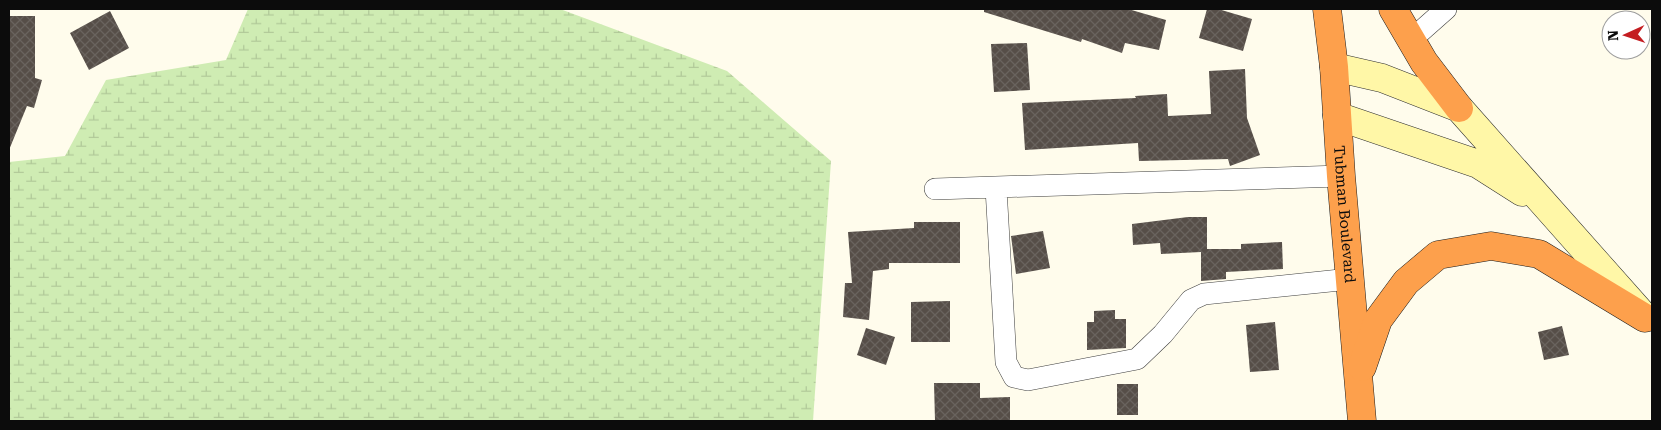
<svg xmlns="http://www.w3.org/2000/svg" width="1661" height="430" viewBox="0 0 1661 430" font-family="'Roboto Serif',serif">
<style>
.wetland{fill:url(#wetland-marsh)}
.building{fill:url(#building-cross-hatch)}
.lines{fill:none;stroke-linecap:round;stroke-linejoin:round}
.street-casing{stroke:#3f3f3f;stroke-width:22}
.secondary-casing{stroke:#2e2e2e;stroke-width:29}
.highway-casing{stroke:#1d1d1d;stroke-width:29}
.street{stroke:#fff;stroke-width:21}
.secondary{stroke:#fff7a7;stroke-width:28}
.highway{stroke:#fda04c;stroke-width:28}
.labels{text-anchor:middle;stroke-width:5;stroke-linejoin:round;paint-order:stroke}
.street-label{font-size:15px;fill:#0c0c0c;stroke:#fff}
</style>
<defs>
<pattern id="wetland-marsh" width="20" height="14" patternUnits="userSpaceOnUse" patternTransform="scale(1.25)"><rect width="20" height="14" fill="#cfecb3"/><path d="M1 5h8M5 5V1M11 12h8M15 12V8" fill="none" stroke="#b1c999"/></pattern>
<pattern id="building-cross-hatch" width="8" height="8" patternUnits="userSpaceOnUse" patternTransform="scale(1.25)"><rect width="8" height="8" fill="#564e48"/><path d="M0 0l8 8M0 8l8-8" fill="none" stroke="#69635e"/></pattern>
</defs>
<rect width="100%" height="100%" fill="#fffcec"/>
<!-- wetland -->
<path class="wetland" d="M 248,9 L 560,9 L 727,71 L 831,161 L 813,421 L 9,421 L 9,162 L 65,156 L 106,80 L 226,60 Z"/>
<!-- building -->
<path class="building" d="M 984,9 L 1128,9 L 1166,20 L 1159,50 L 1125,43 L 1122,53 L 1082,39 L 1081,42 L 984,12 Z
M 1207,9 L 1218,9 L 1252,19 L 1243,51 L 1199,38 Z
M 110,11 L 129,48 L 89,70 L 70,33 Z
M 9,16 L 35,16 L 35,78 L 42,80 L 34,108 L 27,106 L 9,150 Z
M 1027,43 L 1030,90 L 994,92 L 991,44 Z
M 1245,69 L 1247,118 L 1260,155 L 1230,166 L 1228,159 L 1139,161 L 1138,143 L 1025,150 L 1022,103 L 1136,98 L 1135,96 L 1167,94 L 1168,116 L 1211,114 L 1209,71 Z
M 1188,217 L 1207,217 L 1207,249 L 1241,249 L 1241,244 L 1282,242 L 1283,269 L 1226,272 L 1226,279 L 1201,281 L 1201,252 L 1161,254 L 1160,243 L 1133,245 L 1132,224 Z
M 914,222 L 960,222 L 960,263 L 889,263 L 889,269 L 873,271 L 869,320 L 843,317 L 845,283 L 852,283 L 848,232 L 914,228 Z
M 1043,231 L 1050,268 L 1016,274 L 1011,236 Z
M 950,301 L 950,342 L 911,342 L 911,302 Z
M 1115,310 L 1115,319 L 1126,319 L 1126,348 L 1087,350 L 1087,322 L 1094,322 L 1094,311 Z
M 1275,322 L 1279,370 L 1250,372 L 1246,325 Z
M 1562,326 L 1569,355 L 1544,360 L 1538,332 Z
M 866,328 L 895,337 L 886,365 L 857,355 Z
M 934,383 L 980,383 L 980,398 L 1010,397 L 1010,421 L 935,421 Z
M 1117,384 L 1138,384 L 1138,415 L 1117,415 Z"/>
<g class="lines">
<defs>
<path id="street" d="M 1411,40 L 1446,9
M 996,188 L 1006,362 L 1014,377 L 1028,380 L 1137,359 L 1163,334 L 1191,300 L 1204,294 L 1350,279
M 935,189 L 1341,176"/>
<path id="secondary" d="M 1334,67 L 1382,78 L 1459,108 L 1641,313
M 1337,116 L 1478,164 L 1522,192"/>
<g id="highway">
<path id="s1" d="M 1327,9 L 1334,67 L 1341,176 L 1362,421"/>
<path d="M 1393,9 L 1424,62 L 1459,108"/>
<path d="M 1362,367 L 1378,320 L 1406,282 L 1438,255 L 1491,246 L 1539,254 L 1645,318"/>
</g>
</defs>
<!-- street casing -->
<use href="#street" class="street-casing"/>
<!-- secondary casing -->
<use href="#secondary" class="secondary-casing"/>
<!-- highway casing -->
<use href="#highway" class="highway-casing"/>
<!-- street -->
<use href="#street" class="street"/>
<!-- secondary -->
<use href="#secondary" class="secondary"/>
<!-- highway -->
<use href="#highway" class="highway"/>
</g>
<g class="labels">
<!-- street labels -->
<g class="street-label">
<text dy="5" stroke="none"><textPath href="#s1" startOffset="206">Tubman Boulevard</textPath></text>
</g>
</g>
<!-- border -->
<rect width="1661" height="430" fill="none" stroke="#0c0c0c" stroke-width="20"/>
<!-- north arrow -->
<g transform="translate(1626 35) rotate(267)"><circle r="24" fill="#ffffff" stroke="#9e9e9e"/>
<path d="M0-4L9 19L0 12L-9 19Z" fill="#c41d21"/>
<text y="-8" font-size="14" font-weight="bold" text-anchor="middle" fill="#0c0c0c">N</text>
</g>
</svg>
